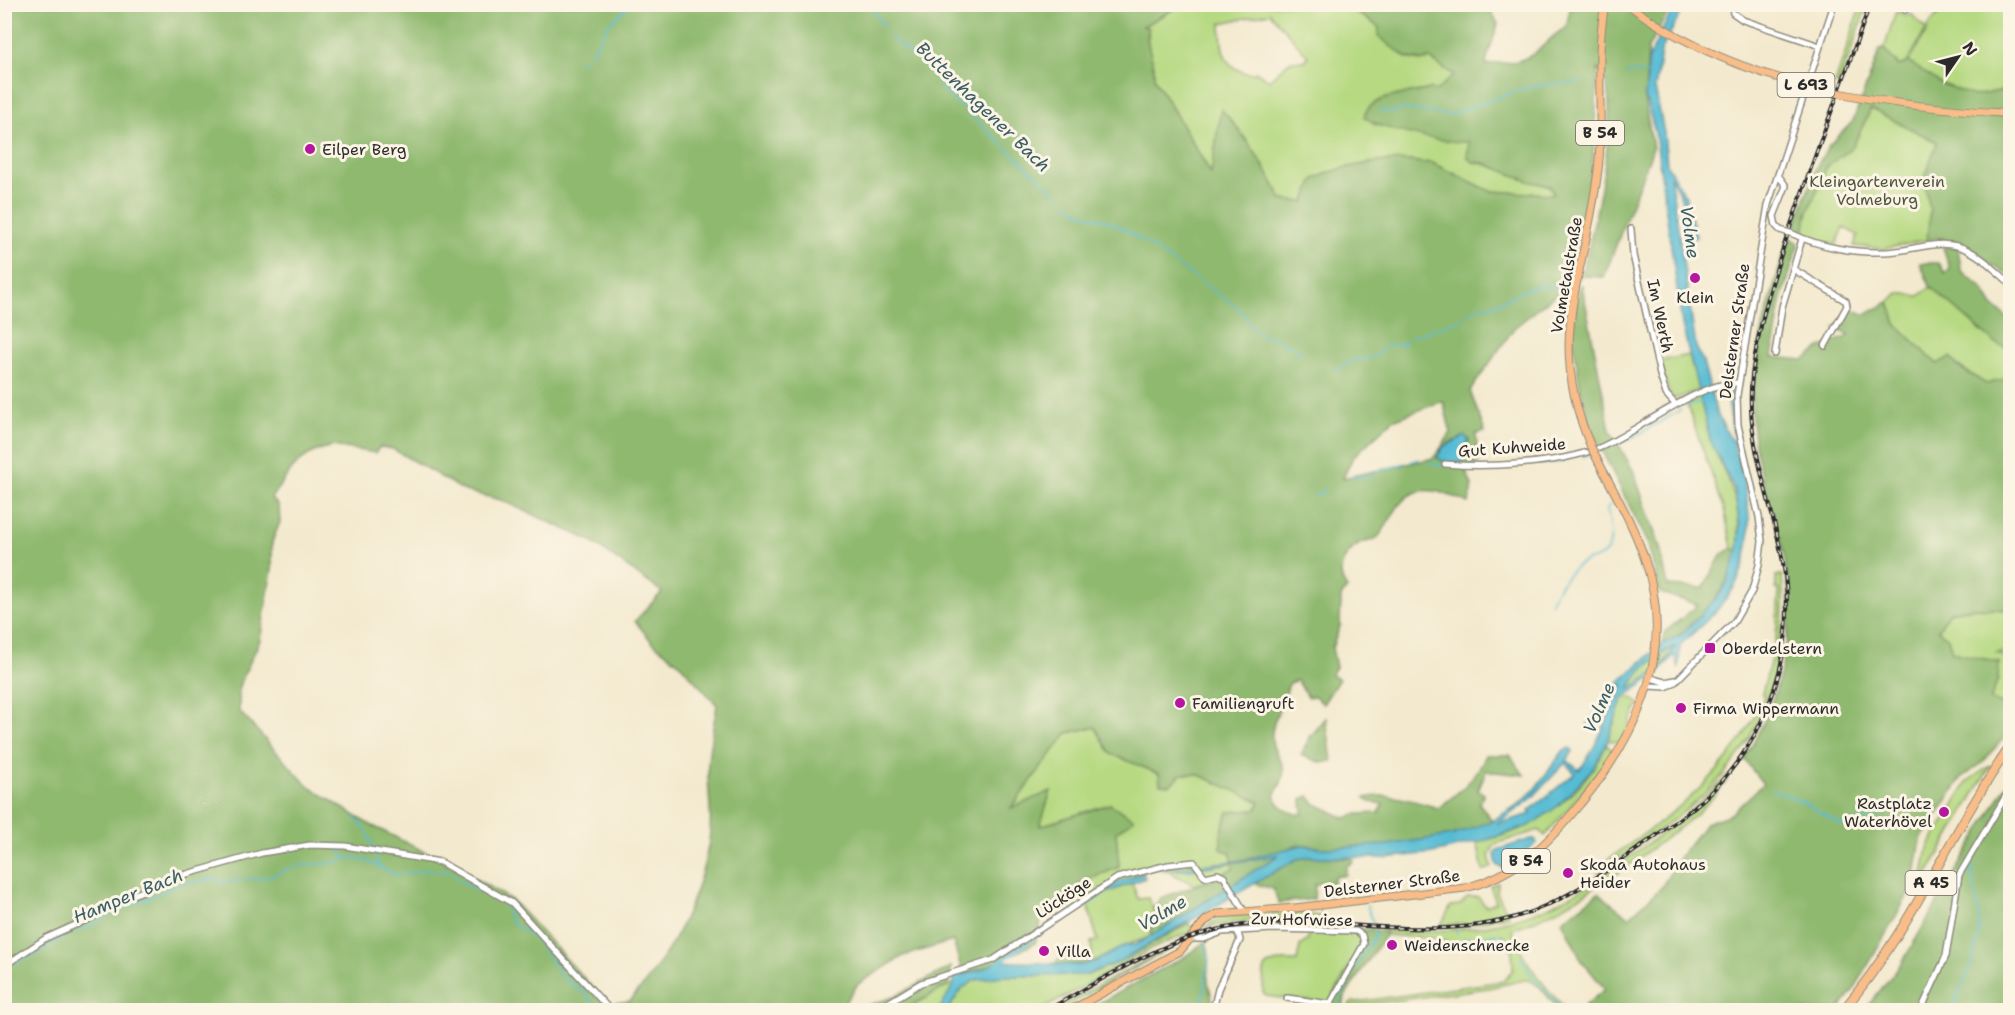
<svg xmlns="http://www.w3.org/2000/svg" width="2015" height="1015" viewBox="0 0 2015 1015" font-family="'Shantell Sans',sans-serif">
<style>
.green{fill:#b6d981;stroke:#708256;stroke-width:1.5;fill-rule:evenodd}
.forest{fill:#90b96f;stroke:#5e724d;stroke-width:1.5;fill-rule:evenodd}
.water{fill:#56bcd4;stroke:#407480;stroke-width:1.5;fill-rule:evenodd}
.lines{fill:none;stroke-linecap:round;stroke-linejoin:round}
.stream{stroke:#56bcd4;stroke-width:1.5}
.canal{stroke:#56bcd4;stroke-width:4.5}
.minor-casing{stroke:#8f8a7c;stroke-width:8}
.major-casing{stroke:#8f8a7c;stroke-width:9}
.highway-casing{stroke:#8f8a7c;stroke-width:10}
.minor{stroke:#fff;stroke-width:5}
.major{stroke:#f8bd88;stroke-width:7}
.highway{stroke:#f8bd88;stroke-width:8}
.rail-casing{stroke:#2b2b2b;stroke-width:4}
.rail{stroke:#fcf5e5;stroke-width:1.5;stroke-dasharray:4.5;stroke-linecap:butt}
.minor-bridge-casing{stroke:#8f8a7c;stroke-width:8;stroke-linecap:butt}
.major-bridge-casing{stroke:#8f8a7c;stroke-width:9;stroke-linecap:butt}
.minor-bridge{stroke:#fff;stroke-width:5}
.major-bridge{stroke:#f8bd88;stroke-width:7}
.poi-dot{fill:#b5179e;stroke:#fcf5e5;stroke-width:2}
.labels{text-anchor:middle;stroke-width:6;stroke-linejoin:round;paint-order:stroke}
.shield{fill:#fcf5e5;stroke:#6a6863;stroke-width:1.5}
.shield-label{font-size:15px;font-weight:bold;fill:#2b2b2b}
.poi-label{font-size:16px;fill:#2b2b2b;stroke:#fcf5e5;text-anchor:start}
.park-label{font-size:16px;fill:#4e5640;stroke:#fcf5e5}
.street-label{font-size:16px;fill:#2b2b2b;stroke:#fcf5e5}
.water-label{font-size:18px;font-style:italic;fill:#3a5e66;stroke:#fcf5e5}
</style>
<rect width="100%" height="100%" fill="#fcf5e5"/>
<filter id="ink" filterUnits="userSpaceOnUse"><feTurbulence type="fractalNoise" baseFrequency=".0167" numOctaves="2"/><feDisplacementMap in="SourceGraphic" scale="12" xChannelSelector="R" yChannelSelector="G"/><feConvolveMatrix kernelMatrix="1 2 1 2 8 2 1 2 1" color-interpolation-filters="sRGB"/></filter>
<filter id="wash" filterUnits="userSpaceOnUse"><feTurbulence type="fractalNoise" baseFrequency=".008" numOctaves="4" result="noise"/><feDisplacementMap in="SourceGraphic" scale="24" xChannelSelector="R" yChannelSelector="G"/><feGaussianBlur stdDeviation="1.35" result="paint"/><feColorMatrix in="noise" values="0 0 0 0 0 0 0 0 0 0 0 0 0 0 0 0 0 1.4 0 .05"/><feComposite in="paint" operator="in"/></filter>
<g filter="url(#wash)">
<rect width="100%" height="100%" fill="#f3e9ce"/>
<!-- green -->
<path class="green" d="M 1171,5 L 1345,5 L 1379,27 L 1388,43 L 1406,58 L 1421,61 L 1430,59 L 1454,75 L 1436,91 C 1424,87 1409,95 1396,96 L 1373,124 L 1435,139 L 1470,142 L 1468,149 L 1473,162 C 1492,164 1509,174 1527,180 C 1535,183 1542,183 1550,186 L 1554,195 L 1490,191 L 1430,162 C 1422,164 1420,162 1412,161 C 1386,159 1336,166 1314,180 L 1304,202 L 1282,200 C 1266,166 1247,137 1221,110 L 1212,175 L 1154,78 L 1154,65 L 1146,41 L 1149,34 L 1143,26 L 1168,13 ZM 1270,13 L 1308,56 L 1305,61 L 1290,61 L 1269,80 L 1257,72 C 1252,74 1249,74 1243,72 C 1221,65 1221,43 1221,23 Z
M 1861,5 L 1867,5 L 1839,85 L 1835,84 Z
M 1945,5 L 2010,5 L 2010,89 L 1974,96 L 1942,84 L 1911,66 L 1909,60 L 1927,31 L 1928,26 Z
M 1896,11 L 1907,16 L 1911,14 L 1926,29 L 1907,63 L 1899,66 L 1884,49 Z
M 1871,109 L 1938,142 L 1924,179 L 1930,210 L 1927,240 L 1884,249 L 1854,246 L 1858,235 L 1844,228 L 1836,245 L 1817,242 L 1804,234 L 1807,214 L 1827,166 L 1852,148 Z
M 1932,286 L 1983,333 L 2010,350 L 2010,378 L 1986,384 L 1954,363 L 1937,364 L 1896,324 L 1889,302 L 1898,293 L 1919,296 Z
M 1689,355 L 1699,390 L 1675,399 L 1669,393 L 1660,361 Z
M 1701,395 C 1704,410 1705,427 1711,441 C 1730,488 1742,496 1738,551 L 1732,548 L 1724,509 L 1687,405 Z
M 1782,575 C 1787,653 1769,729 1713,786 C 1680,819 1637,845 1599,872 L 1596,868 C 1666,818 1730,779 1764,696 L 1762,694 L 1776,640 L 1779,590 L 1776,589 L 1776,576 Z
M 1973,608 L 2010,610 L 2010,652 L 2004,651 L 1996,653 L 2010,658 L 2010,684 L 2004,689 L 2009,706 L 1990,700 L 1998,679 L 1989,659 L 1974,659 L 1952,652 L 1948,638 L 1938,630 L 1949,612 Z
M 1676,646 L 1658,671 L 1629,689 C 1639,669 1657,657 1676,646 Z
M 1623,698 L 1632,698 L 1639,704 L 1620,743 L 1607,740 Z
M 1096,727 L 1111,754 L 1160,774 L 1170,785 L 1181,774 L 1197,774 L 1261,802 L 1256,810 L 1228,812 L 1221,834 L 1231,853 L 1234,868 L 1214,879 L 1194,885 L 1153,863 C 1138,877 1117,882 1101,895 L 1132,883 L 1138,899 L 1148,898 L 1153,909 L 1151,936 C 1142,941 1131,942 1125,946 C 1092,963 1092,964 1054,964 L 1061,958 L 1066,957 L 1069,960 L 1092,955 L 1091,942 L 1098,941 L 1087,903 L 1076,895 L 1078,884 L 1119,867 L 1116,832 L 1133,819 L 1110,804 L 1040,826 L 1050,792 L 1010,809 L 1067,733 Z
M 1606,745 L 1614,751 L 1607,762 L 1545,836 L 1539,830 L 1495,844 L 1489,856 L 1492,867 L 1483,871 L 1477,841 C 1530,835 1584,794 1606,745 Z
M 1991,765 L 1921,885 L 1928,848 L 1968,781 Z
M 1729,775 C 1717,806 1640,856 1611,878 L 1602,876 L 1683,819 Z
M 1598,879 L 1597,885 C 1572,904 1542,918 1512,929 C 1521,960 1546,989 1567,1010 L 1559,1010 L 1541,988 L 1529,979 L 1488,988 L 1349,1007 L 1350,1003 L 1504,981 L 1513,969 L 1512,950 L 1503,935 L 1497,934 L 1467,945 L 1456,945 L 1431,938 L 1385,935 L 1385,931 C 1468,933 1527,927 1598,879 Z
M 1498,883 L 1497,893 L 1509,915 L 1470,924 L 1441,925 L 1451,906 L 1460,905 L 1468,897 L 1478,897 L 1486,906 L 1496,902 L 1490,886 Z
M 1302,913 L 1343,921 L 1254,920 L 1205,927 L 1220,918 L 1230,916 Z
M 1189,923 L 1192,931 L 1151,949 L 1041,1010 L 947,1010 L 962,989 L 975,980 L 1001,976 L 1087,975 L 1128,958 Z
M 1309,930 L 1355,932 L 1362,936 L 1362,943 L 1330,1004 L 1266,996 L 1263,993 L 1264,971 L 1267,965 L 1282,961 L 1297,961 L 1300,946 L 1308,940 Z
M 1186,939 L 1061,1010 L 1052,1010 Z
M 954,984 L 939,1010 L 904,1010 L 949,985 Z"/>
<!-- forest -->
<path class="forest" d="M 5,5 L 1171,5 L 1174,9 L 1143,26 L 1149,28 C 1143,43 1156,59 1154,78 L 1211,174 L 1221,109 C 1247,137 1265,166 1282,200 L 1304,202 L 1314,180 C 1336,166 1386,159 1412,161 C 1420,162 1422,164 1430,162 L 1490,191 L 1554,194 L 1550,186 L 1528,181 L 1484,163 L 1473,162 L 1467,157 L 1469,142 C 1445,143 1383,131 1364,117 C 1369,94 1410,95 1430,89 L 1436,91 L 1454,75 L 1430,59 C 1406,64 1396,49 1378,36 L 1379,27 L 1345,5 L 1487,5 L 1498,24 L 1485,65 C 1500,61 1514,65 1528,57 C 1543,50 1550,35 1566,28 L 1571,5 L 1672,5 L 1648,48 L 1645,104 L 1653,148 L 1604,277 L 1582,276 C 1591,238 1627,94 1598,69 L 1592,179 L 1583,228 L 1567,285 L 1514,328 L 1470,391 L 1485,432 L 1476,434 L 1478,463 L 1464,467 L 1472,485 L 1469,503 C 1450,496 1436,487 1417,492 C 1397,497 1391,523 1378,537 C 1374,541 1367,541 1361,543 C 1344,553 1334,571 1347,588 L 1341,597 L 1340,626 L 1332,648 L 1336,667 L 1331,675 L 1339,679 L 1323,704 L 1315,696 L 1308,697 L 1297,680 L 1289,683 C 1285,700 1273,717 1272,733 C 1269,760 1298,761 1274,795 C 1280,807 1290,815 1303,814 L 1302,799 L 1309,796 L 1314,803 L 1345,818 L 1358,814 L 1379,813 L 1383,804 L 1370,802 L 1365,798 C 1390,792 1414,801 1438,808 C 1458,794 1477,778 1486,755 L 1510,755 L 1524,775 L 1486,771 L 1478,790 L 1484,794 L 1479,803 L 1492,821 C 1442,844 1378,851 1324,848 C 1316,848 1309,844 1301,845 C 1287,846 1280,854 1270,862 L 1151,936 L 1153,909 L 1160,898 L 1214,879 L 1233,868 L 1231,853 L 1221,849 L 1221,834 L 1228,812 L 1256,810 L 1260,802 L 1197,774 L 1181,774 L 1170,785 L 1160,784 L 1159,774 L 1111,754 L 1095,727 L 1067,733 L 1011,808 L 1051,791 L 1040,826 L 1110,804 L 1134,819 L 1116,832 L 1119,867 L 1078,884 L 1076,895 L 1045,907 L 1035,943 L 990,966 L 963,974 L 953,941 L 903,956 L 858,984 L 839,1010 L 5,1010 ZM 1443,401 L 1451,433 L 1434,458 L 1343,478 L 1353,457 L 1393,420 ZM 1469,439 C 1467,446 1468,457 1462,463 L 1443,447 L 1453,441 ZM 333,446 L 375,453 L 380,447 L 393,449 L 465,491 L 501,500 L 589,540 L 662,592 L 635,621 L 652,642 L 680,664 L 717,705 C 714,724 709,744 708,764 C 707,792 714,818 708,847 C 697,904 669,958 630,1001 L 608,1004 L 512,900 L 453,866 L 365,822 L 308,786 L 239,711 L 239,686 L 260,640 L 272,569 L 272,542 L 280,522 L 279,506 L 271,498 C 291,471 298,453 333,446 Z
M 1884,49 L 1899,66 L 1909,62 L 1942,84 L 1974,96 L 2010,89 L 2010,271 L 2006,274 L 1964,246 L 1941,243 L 1940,238 L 1927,240 L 1930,210 L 1924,179 L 1937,142 L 1871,109 L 1852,148 L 1827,166 L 1807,214 L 1804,234 L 1794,229 L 1817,166 L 1829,146 L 1853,121 L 1880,50 Z
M 1789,237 L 1799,243 L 1781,301 L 1772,357 L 1804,360 L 1822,347 L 1849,336 L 1835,328 L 1851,308 L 1865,315 L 1889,302 L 1896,324 L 1937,364 L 1951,357 L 1958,367 L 1986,384 L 2010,378 L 2010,610 L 1973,608 L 1949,612 L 1938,630 L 1948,638 L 1952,652 L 1999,662 L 1998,679 L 1990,700 L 2009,706 L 2004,689 L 2010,684 L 2010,731 L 1981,764 L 1962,777 L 1921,839 L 1913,886 L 1852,993 L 1838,1010 L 1580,1010 L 1605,989 L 1582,961 L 1562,921 L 1598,893 L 1629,917 L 1661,888 L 1681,855 L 1706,823 L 1731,814 L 1763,784 L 1744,759 C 1784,694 1800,617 1781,542 C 1770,502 1754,460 1752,418 C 1750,360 1772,292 1789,237 Z
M 1943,247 L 1958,248 L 1961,270 L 1982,288 L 1993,306 L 2010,320 L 2010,350 L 1994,342 L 1930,286 L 1920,263 L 1939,263 L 1945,273 L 1950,268 Z
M 1580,285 L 1582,285 L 1610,430 L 1633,470 L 1660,548 L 1668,586 L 1703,588 L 1722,554 L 1732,548 L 1738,551 C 1728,589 1699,629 1662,644 L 1665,632 L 1698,605 L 1660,593 L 1647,541 L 1593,433 L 1580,387 L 1572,332 Z
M 1326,718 L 1332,761 L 1322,763 L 1301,755 L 1310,737 Z
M 2010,779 L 2010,1010 L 1865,1010 L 1903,961 Z
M 1304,857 L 1351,858 L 1354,862 L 1346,866 L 1346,875 L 1334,877 L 1334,882 L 1315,884 L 1314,899 L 1279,903 L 1273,889 L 1253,883 L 1291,861 Z
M 1360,929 L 1385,931 L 1385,935 L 1345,996 L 1343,1010 L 1327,1008 L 1362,943 L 1363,939 L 1355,932 Z
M 1206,941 C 1212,960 1206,965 1208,981 C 1210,993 1214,998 1211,1010 L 1086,1010 L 1184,957 Z
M 951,967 L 949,985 L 904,1010 L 855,1010 L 893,997 Z"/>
<!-- water -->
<path class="water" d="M 1675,5 L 1685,5 L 1661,51 L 1655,88 L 1664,133 L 1667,165 L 1686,197 L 1696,237 L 1691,239 L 1681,197 L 1670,175 L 1696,347 L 1703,362 L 1716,412 L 1732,442 L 1734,438 C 1730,416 1719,362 1735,344 L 1738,345 C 1729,375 1731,411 1737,441 L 1734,446 C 1750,495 1760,550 1729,595 C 1716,614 1697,629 1680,645 L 1679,668 L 1674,655 L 1658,674 L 1623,698 L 1606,745 L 1593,768 L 1558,806 L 1529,826 L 1490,839 L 1433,853 L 1385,858 L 1311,857 L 1297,859 L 1117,963 L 1086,975 L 1001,976 L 975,980 L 962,989 L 947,1010 L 939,1010 L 954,984 L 954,977 L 981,970 L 999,961 L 1082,965 L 1096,961 L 1126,945 L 1135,945 L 1151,936 L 1279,855 L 1188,870 L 1161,870 L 1242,860 L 1302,845 L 1324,848 L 1387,845 L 1453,835 L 1492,821 L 1519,804 L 1534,790 L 1564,750 L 1570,748 L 1573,751 L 1567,760 L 1579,770 C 1600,744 1607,713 1624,684 L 1614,692 L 1589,727 L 1587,725 L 1618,683 L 1662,644 L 1681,635 L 1718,596 L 1727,583 L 1738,551 L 1740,526 L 1734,489 L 1710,440 L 1682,324 L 1655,132 L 1645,97 L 1649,57 ZM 1676,646 L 1658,671 L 1629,689 C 1637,670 1658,655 1676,646 ZM 1565,763 L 1575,773 L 1529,811 L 1531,814 L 1497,824 L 1531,799 Z
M 1465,436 L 1469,441 L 1466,445 L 1466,459 L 1462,463 L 1445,462 L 1437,458 L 1443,447 Z
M 1531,839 L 1535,839 L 1537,843 L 1503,868 L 1497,865 L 1495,855 L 1497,850 Z
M 1143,873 L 1145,878 L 1098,896 L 1118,882 Z"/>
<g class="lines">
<!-- stream -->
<path class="stream" d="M 870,4 L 884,27
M 890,37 L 935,75 L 945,92 L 1058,195
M 591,54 L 609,24 L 631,4
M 579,63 L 584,60
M 1626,73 L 1649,73
M 1379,110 L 1393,112 L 1405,109 L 1449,115 L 1531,86 L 1581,82
M 1068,203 C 1082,218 1104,217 1121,227 C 1129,232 1136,237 1145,242 L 1242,311 L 1250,325 L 1265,337 L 1276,338 L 1302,353
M 1411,337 L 1460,320 L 1479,307 L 1493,305 L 1525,290 L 1539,286 L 1562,288
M 1336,370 L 1354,360 L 1374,357 L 1388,345 L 1400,345 L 1406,341
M 1687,407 L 1703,401
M 1601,450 L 1632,438 L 1681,410
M 1583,457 L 1591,454
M 1411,462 L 1419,459
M 1429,463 L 1443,466
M 1539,464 L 1565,462
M 1466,468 L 1477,468
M 1351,476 L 1359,478 L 1405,463
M 1315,496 L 1325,490
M 1550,604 C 1556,589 1568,571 1582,563 C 1587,559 1594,560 1599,557 C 1617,549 1610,523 1607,509 L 1609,505
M 1773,790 L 1805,803 L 1841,825 L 1899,810
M 355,817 L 367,832 L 373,847
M 1996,818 L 2010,796
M 339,849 L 346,859
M 374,853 L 380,868
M 1964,878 L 1973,871
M 1367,905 L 1373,923
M 1457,930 L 1457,934
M 1464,938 C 1486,943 1494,920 1512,946
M 1521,958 L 1533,978 L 1563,1010
M 10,965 L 36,954 L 72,932 L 92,926 L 107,916 L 183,883 L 213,879 L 226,882 L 269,877 L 296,866 L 332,863 L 349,858 L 365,860 L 396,875 L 427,870 L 450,872 L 462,882 L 505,904 L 511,922 L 535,939 L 566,981 L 584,992 L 598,1010
M 1201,1010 L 1209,957 L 1204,943
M 1336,1010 L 1356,966 L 1375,936 L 1374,929
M 1952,1010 C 1963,983 1980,952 1979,921 C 1979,904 1968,869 1975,853"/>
<!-- canal -->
<path class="canal" d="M 997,964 L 1035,936 L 1102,894"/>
</g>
</g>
<g filter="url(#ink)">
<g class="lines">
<defs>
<path id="minor" d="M 1901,4 L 1905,10
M 1733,13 L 1743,20 L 1820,46
M 1778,175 L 1786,186 L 1774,216 L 1776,226 L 1780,230
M 1631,229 L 1633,255 L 1660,375 L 1666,394 L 1675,404
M 1793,234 C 1820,247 1854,253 1884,252 C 1909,252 1931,240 1957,246 C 1977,251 1995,270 2010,283
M 1793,269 L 1846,301 L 1847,306 L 1825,346
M 1775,354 L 1782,307 L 1802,239
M 1445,464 C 1489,468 1558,464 1599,448 C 1635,433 1702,380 1738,383
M 1651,678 L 1665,682 L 1675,680
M 1649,686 L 1666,687 L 1675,682 L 1734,622 L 1752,591 L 1759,565 L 1762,541 L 1759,517 L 1738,425 L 1737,395 L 1768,205 L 1834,4
M 1192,939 L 1204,939 L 1222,932 L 1273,929 L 1356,931 L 1362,935 L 1364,944 L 1330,1004 L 1287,998
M 4,966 L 46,938 L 91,918 L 125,898 L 187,874 L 262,853 L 310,845 L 345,846 L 440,862 L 512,903 L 610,1010
M 883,1006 L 921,983 L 993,960 L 1117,878 L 1168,865 L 1194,862 L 1205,877 L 1218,874 L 1224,877 L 1244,911
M 1213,1010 L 1218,989 L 1240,940 L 1238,933
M 1921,1010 L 1946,956 L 1959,875 L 2010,789"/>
<path id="major" d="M 2001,113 L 2010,113
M 1591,447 C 1542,333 1589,272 1599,160 C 1603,108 1595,56 1605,4
M 1071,1010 L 1180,951 L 1205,921 L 1217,914 L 1295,908 L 1465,888 C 1516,875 1548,844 1580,804 C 1640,733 1677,650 1644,557 C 1632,521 1612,489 1595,455"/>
<path id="highway" d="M 1843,1010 C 1911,931 1950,832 2010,747"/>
</defs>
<!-- minor casing -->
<use href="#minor" class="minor-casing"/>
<!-- major casing -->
<use href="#major" class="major-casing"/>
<!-- highway casing -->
<use href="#highway" class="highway-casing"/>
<!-- minor -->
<use href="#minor" class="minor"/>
<!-- major -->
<use href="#major" class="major"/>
<!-- highway -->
<use href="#highway" class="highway"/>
<defs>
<path id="rail" d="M 1047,1010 C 1113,974 1176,930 1254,924 C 1347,916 1441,946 1533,911 C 1572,896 1605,872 1640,847 C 1665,829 1691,812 1713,790 C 1769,734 1795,653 1785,575 C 1776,508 1744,446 1752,376 C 1759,319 1777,265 1796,210 C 1820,141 1846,73 1870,4"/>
</defs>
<!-- rail casing -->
<use href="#rail" class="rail-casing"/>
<!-- rail -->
<use href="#rail" class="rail"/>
<defs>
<path id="minor-bridge" d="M 1780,230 L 1793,234"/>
<path id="major-bridge" d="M 1627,4 C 1735,84 1871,105 2001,113
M 1591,447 L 1595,455"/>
</defs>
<!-- minor-bridge casing -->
<use href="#minor-bridge" class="minor-bridge-casing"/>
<!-- major-bridge casing -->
<use href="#major-bridge" class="major-bridge-casing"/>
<!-- minor-bridge -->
<use href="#minor-bridge" class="minor-bridge"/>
<!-- major-bridge -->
<use href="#major-bridge" class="major-bridge"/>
</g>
</g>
<!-- markers -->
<g class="poi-dot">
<circle cx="310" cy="149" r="6"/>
<circle cx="1695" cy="278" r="6"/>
<rect x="1704" y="642" width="12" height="12" rx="3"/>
<circle cx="1180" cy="703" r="6"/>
<circle cx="1681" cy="708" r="6"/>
<circle cx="1944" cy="812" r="6"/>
<circle cx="1568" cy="873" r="6"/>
<circle cx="1392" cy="945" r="6"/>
<circle cx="1044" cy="951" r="6"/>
</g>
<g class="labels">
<!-- shield labels -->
<g class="shield">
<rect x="1777.5" y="73" width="57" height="24" rx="4.5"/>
<rect x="1576" y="121" width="48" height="24" rx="4.5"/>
<rect x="1502" y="849" width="48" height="24" rx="4.5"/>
<rect x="1905.5" y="871" width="51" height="24" rx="4.5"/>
</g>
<g class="shield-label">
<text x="1806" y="90">L 693</text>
<text x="1600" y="138">B 54</text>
<text x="1526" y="866">B 54</text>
<text x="1931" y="888">A 45</text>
</g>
<!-- poi labels -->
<g class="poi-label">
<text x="322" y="155">Eilper Berg</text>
<text x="1695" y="303" text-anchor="middle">Klein</text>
<text x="1722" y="654">Oberdelstern</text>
<text x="1192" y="709">Familiengruft</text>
<text x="1693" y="714">Firma Wippermann</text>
<text x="1932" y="809" text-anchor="end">Rastplatz<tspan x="1932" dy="18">Waterhövel</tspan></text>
<text x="1580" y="870">Skoda Autohaus<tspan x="1580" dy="18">Heider</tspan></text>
<text x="1404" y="951">Weidenschnecke</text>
<text x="1056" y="957">Villa</text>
</g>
<!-- park labels -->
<g class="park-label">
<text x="1877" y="187">Kleingartenverein<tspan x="1877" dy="18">Volmeburg</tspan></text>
</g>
<!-- street labels -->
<g class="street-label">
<text transform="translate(1566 275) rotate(-80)" y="6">Volmetalstraße</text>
<text transform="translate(1661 316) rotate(78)" y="6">Im Werth</text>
<text transform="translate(1734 331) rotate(-82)" y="6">Delsterner Straße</text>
<text transform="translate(1512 447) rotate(-4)" y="6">Gut Kuhweide</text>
<text transform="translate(1392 883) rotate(-7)" y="6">Delsterner Straße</text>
<text transform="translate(1063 897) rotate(-33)" y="6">Lücköge</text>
<text transform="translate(1302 919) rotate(1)" y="6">Zur Hofwiese</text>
</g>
<!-- water labels -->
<g class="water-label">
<text transform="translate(983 107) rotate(44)" y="6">Buttenhagener Bach</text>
<text transform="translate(1690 232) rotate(82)" y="6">Volme</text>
<text transform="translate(1599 708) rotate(-66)" y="6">Volme</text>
<text transform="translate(128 896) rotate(-22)" y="6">Hamper Bach</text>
<text transform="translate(1162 913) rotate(-30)" y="6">Volme</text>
</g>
</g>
<!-- margin -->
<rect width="2015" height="1015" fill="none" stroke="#fcf5e5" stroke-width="24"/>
<!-- north arrow -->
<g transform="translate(1958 57) rotate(55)" stroke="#fcf5e5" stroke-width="4.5" paint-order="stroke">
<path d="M0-4.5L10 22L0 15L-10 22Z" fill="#2b2b2b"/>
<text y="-9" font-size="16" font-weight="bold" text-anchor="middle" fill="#2b2b2b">N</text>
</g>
</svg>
